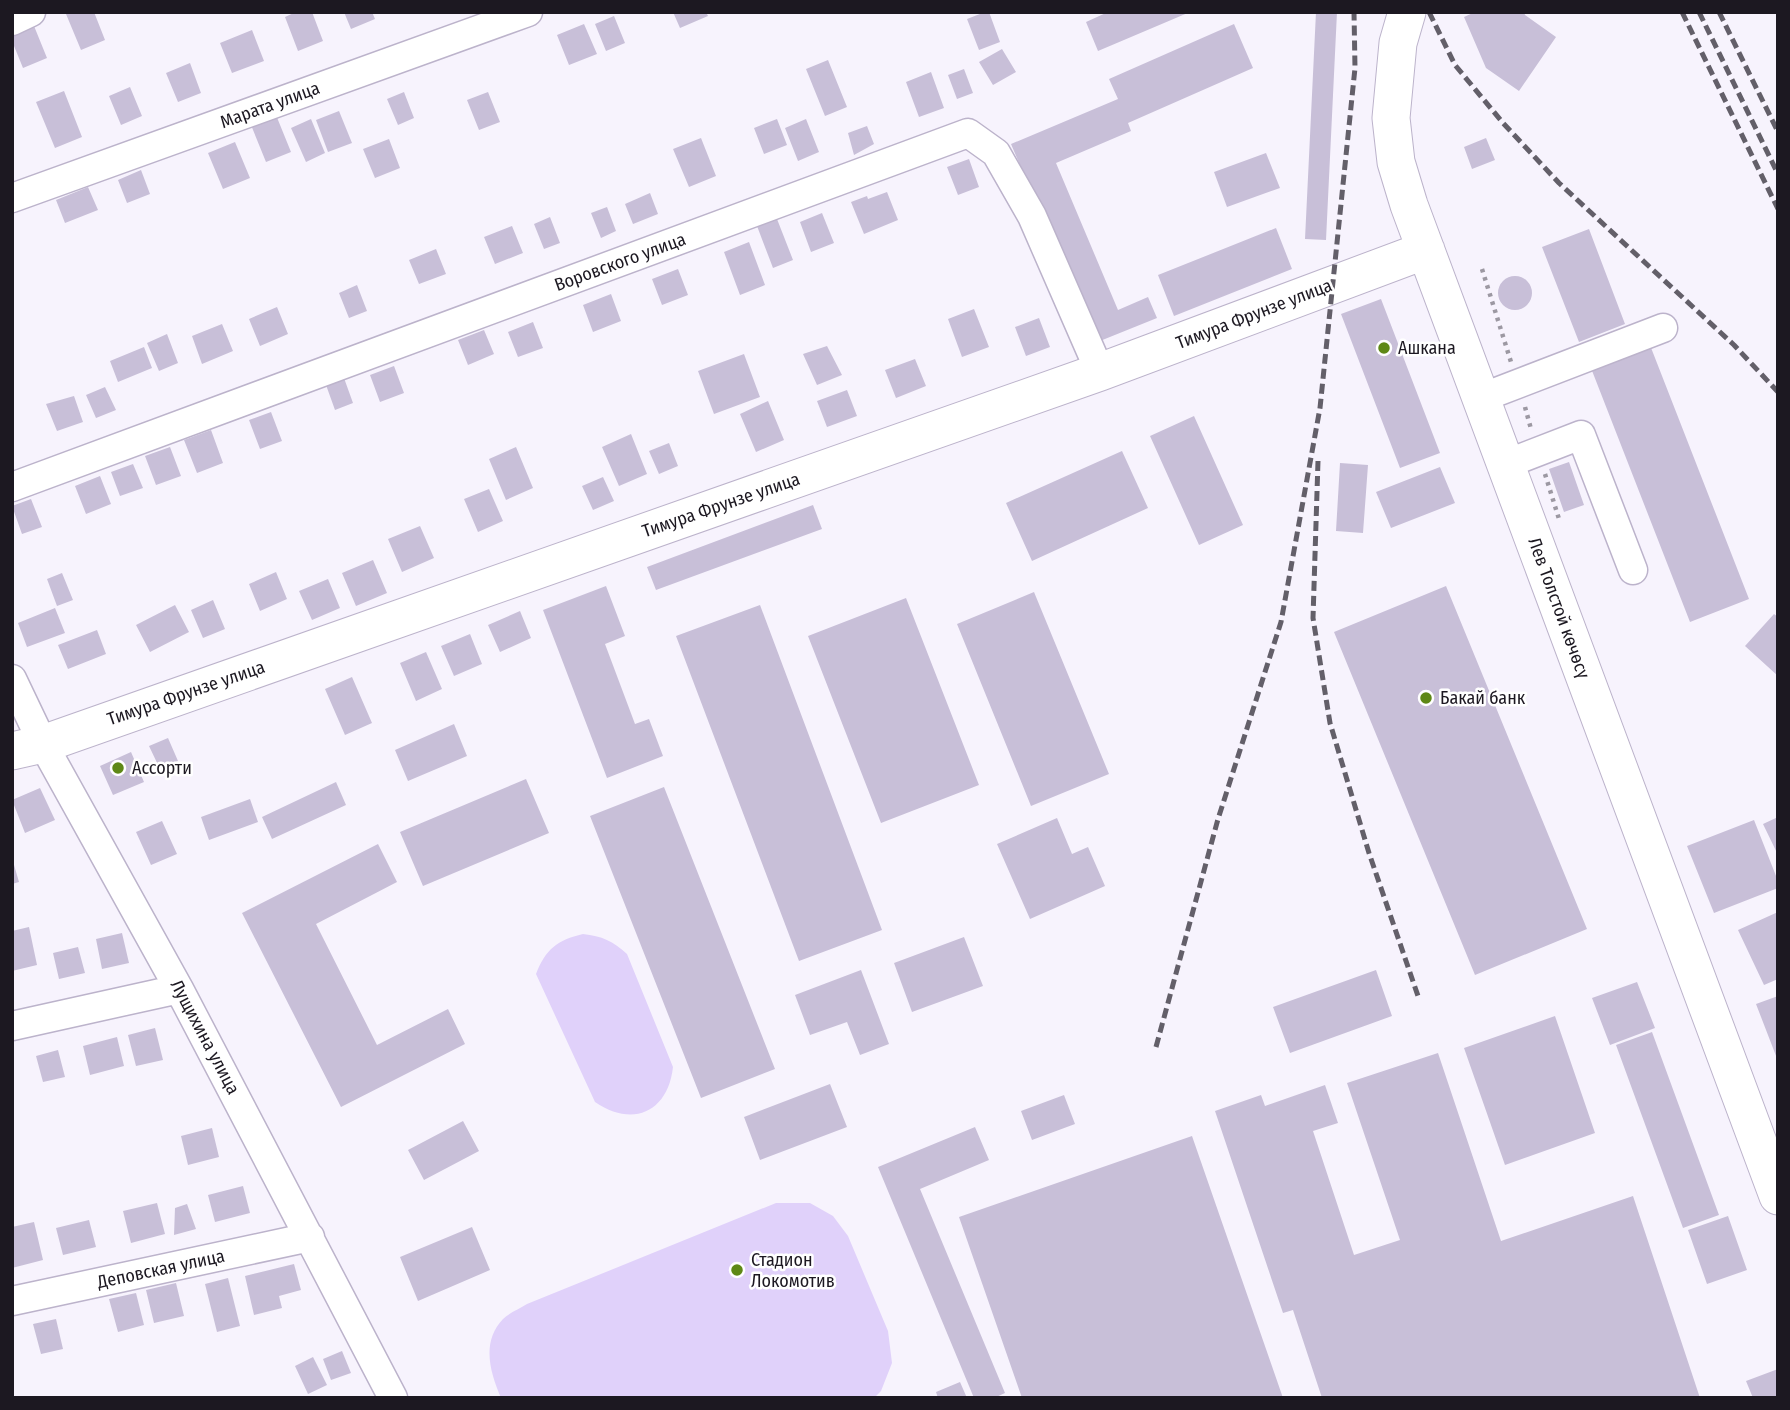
<svg xmlns="http://www.w3.org/2000/svg" width="1790" height="1410" viewBox="0 0 1790 1410" font-family="'Fira Sans Condensed',sans-serif">
<style>
.green{fill:#e0d1fa}
.building{fill:#c8bfd8}
.lines{fill:none;stroke-linecap:round;stroke-linejoin:round}
.minor-casing{stroke:#bcb3cb;stroke-width:31}
.major-casing{stroke:#bcb3cb;stroke-width:39}
.path{stroke:#9c98a2;stroke-width:4.5;stroke-dasharray:3.5 5;stroke-linecap:butt}
.minor{stroke:#fff;stroke-width:28}
.major{stroke:#fff;stroke-width:37}
.rail{stroke:#635f69;stroke-width:5;stroke-dasharray:10 5;stroke-linecap:butt}
.poi-dot{fill:#5e8816;stroke:#fff;stroke-width:2.5}
.labels{text-anchor:middle;stroke-width:5;stroke-linejoin:round;paint-order:stroke}
.street-label{font-size:18px;fill:#1c1821;stroke:#fff}
.poi-label{font-size:18px;fill:#1c1821;stroke:#fff;text-anchor:start}
</style>
<rect width="100%" height="100%" fill="#f7f3fd"/>
<!-- green -->
<path class="green" d="M 583,934 C 602,936 613,941 627,954 L 673,1067 C 668,1112 633,1128 595,1102 L 536,974 C 546,949 557,940 583,934 Z
M 776,1203 L 810,1203 L 833,1216 L 848,1236 L 888,1331 L 892,1363 L 881,1391 L 874,1398 L 501,1398 C 490,1372 481,1342 503,1319 C 509,1313 519,1309 527,1304 Z"/>
<!-- building -->
<path class="building" d="M 69,12 L 94,12 L 105,40 L 81,50 L 66,14 Z
M 296,12 L 312,12 L 323,41 L 298,51 L 285,17 Z
M 344,12 L 372,12 L 375,19 L 351,29 Z
M 673,12 L 706,12 L 708,16 L 680,28 Z
M 985,12 L 989,12 L 1000,42 L 979,50 L 967,19 Z
M 1108,12 L 1190,12 L 1098,51 L 1086,22 Z
M 1316,12 L 1337,12 L 1326,240 L 1305,239 Z
M 1475,12 L 1524,12 L 1525,15 L 1556,37 L 1519,91 L 1486,68 L 1464,17 Z
M 614,16 L 625,43 L 606,51 L 595,24 Z
M 32,21 L 47,58 L 23,68 L 12,41 L 12,28 Z
M 584,24 L 597,54 L 569,65 L 557,35 Z
M 1234,24 L 1253,68 L 1128,123 L 1131,131 L 1056,163 L 1118,310 L 1148,297 L 1157,318 L 1095,343 L 1011,144 L 1118,99 L 1109,79 Z
M 252,30 L 264,61 L 232,73 L 220,43 Z
M 1002,49 L 1016,72 L 993,85 L 979,62 Z
M 828,60 L 847,107 L 825,116 L 806,69 Z
M 190,63 L 201,93 L 178,102 L 166,73 Z
M 964,69 L 973,93 L 957,99 L 948,75 Z
M 931,72 L 944,108 L 919,117 L 906,82 Z
M 130,87 L 142,116 L 121,125 L 109,96 Z
M 64,91 L 82,137 L 55,148 L 36,102 Z
M 404,92 L 414,118 L 398,125 L 387,99 Z
M 488,92 L 500,122 L 479,130 L 467,100 Z
M 339,111 L 352,143 L 328,152 L 316,120 Z
M 276,115 L 291,152 L 266,162 L 251,125 Z
M 311,119 L 325,153 L 306,162 L 291,128 Z
M 777,119 L 787,145 L 764,154 L 754,128 Z
M 806,119 L 819,152 L 798,161 L 785,128 Z
M 867,126 L 874,144 L 854,155 L 848,133 Z
M 701,138 L 716,176 L 689,187 L 673,149 Z
M 1486,138 L 1495,160 L 1472,169 L 1464,147 Z
M 389,139 L 400,168 L 375,178 L 363,149 Z
M 235,142 L 250,178 L 223,189 L 208,153 Z
M 1266,153 L 1280,188 L 1227,207 L 1214,172 Z
M 969,159 L 979,187 L 958,195 L 947,167 Z
M 141,170 L 150,194 L 127,203 L 118,180 Z
M 88,187 L 98,210 L 65,223 L 56,200 Z
M 887,192 L 898,220 L 864,234 L 851,202 L 867,196 L 868,199 Z
M 650,193 L 658,214 L 633,224 L 625,204 Z
M 607,207 L 616,231 L 601,238 L 591,213 Z
M 822,213 L 834,243 L 811,252 L 800,222 Z
M 550,217 L 560,243 L 544,249 L 534,224 Z
M 777,219 L 793,260 L 773,268 L 757,226 Z
M 512,226 L 523,253 L 495,264 L 484,237 Z
M 1276,228 L 1292,269 L 1174,316 L 1158,275 Z
M 1589,229 L 1625,324 L 1579,342 L 1542,247 Z
M 749,242 L 765,285 L 740,295 L 724,252 Z
M 436,249 L 446,274 L 419,284 L 409,260 Z
M 678,269 L 688,295 L 662,305 L 652,279 Z
M1498 293a17 17 0 1 1 34 0a17 17 0 1 1-34 0Z
M 357,285 L 367,311 L 349,318 L 339,293 Z
M 611,294 L 621,321 L 593,332 L 583,305 Z
M 1381,299 L 1440,453 L 1400,468 L 1341,314 Z
M 277,307 L 288,334 L 260,346 L 249,319 Z
M 974,309 L 989,347 L 962,357 L 948,319 Z
M 1039,318 L 1050,347 L 1026,356 L 1015,327 Z
M 533,322 L 543,348 L 518,357 L 508,332 Z
M 222,324 L 233,351 L 202,364 L 192,336 Z
M 484,330 L 494,354 L 468,365 L 458,340 Z
M 167,334 L 178,363 L 159,371 L 147,343 Z
M 1648,340 L 1749,599 L 1690,622 L 1589,363 Z
M 827,346 L 842,375 L 817,385 L 803,354 Z
M 144,347 L 152,368 L 118,382 L 110,361 Z
M 744,354 L 760,397 L 714,414 L 698,371 Z
M 915,359 L 926,386 L 896,398 L 885,370 Z
M 394,366 L 404,393 L 380,402 L 370,375 Z
M 344,378 L 353,403 L 335,410 L 326,385 Z
M 105,387 L 116,410 L 96,418 L 86,395 Z
M 847,390 L 857,416 L 827,427 L 817,401 Z
M 74,396 L 83,422 L 57,431 L 46,404 Z
M 768,401 L 784,440 L 756,452 L 740,414 Z
M 271,412 L 282,441 L 260,449 L 249,420 Z
M 1194,416 L 1243,525 L 1199,545 L 1150,436 Z
M 211,430 L 223,463 L 197,473 L 184,440 Z
M 631,434 L 647,474 L 619,486 L 602,447 Z
M 669,443 L 678,466 L 659,474 L 649,451 Z
M 170,447 L 181,476 L 156,485 L 145,456 Z
M 516,447 L 533,488 L 506,500 L 489,459 Z
M 1122,451 L 1148,508 L 1032,561 L 1006,503 Z
M 1569,462 L 1584,505 L 1564,512 L 1549,469 Z
M 1340,463 L 1368,465 L 1363,533 L 1336,531 Z
M 133,464 L 143,488 L 120,496 L 111,472 Z
M 1440,467 L 1455,503 L 1391,528 L 1376,492 Z
M 100,476 L 111,504 L 86,514 L 75,486 Z
M 603,477 L 614,501 L 593,510 L 582,486 Z
M 489,489 L 503,521 L 478,532 L 464,499 Z
M 31,499 L 42,527 L 22,534 L 12,506 Z
M 813,505 L 822,529 L 656,590 L 647,567 Z
M 420,526 L 434,558 L 402,572 L 388,539 Z
M 373,560 L 387,593 L 356,606 L 342,573 Z
M 276,572 L 287,599 L 260,611 L 249,584 Z
M 62,573 L 73,600 L 57,606 L 47,579 Z
M 328,579 L 340,608 L 312,620 L 299,591 Z
M 606,586 L 625,636 L 605,644 L 635,724 L 649,719 L 663,756 L 607,778 L 543,610 Z
M 1446,586 L 1587,929 L 1475,975 L 1334,632 Z
M 1034,592 L 1109,774 L 1031,806 L 957,624 Z
M 906,598 L 979,785 L 881,823 L 808,636 Z
M 213,600 L 225,629 L 203,638 L 191,610 Z
M 175,605 L 189,632 L 150,652 L 136,625 Z
M 760,605 L 882,930 L 799,961 L 676,636 Z
M 55,608 L 65,633 L 27,647 L 18,623 Z
M 520,611 L 531,638 L 500,652 L 488,625 Z
M 1774,614 L 1778,617 L 1778,676 L 1745,646 Z
M 97,630 L 106,654 L 68,669 L 58,645 Z
M 470,634 L 482,664 L 454,676 L 441,646 Z
M 426,652 L 442,689 L 416,701 L 400,663 Z
M 352,677 L 372,723 L 345,735 L 325,689 Z
M 454,724 L 467,756 L 408,781 L 395,750 Z
M 168,738 L 178,761 L 160,769 L 149,746 Z
M 131,752 L 144,782 L 113,795 L 100,766 Z
M 526,779 L 549,833 L 423,886 L 400,832 Z
M 336,782 L 346,805 L 272,839 L 262,817 Z
M 664,787 L 775,1069 L 701,1098 L 590,816 Z
M 40,788 L 55,820 L 25,833 L 12,800 Z
M 250,799 L 258,822 L 209,840 L 201,817 Z
M 1778,817 L 1778,855 L 1763,824 Z
M 1057,818 L 1072,854 L 1088,847 L 1105,886 L 1030,919 L 997,844 Z
M 1754,820 L 1778,881 L 1778,888 L 1714,913 L 1687,846 Z
M 162,821 L 177,854 L 151,865 L 136,832 Z
M 378,844 L 397,882 L 316,924 L 377,1045 L 448,1009 L 465,1044 L 341,1107 L 242,913 Z
M 12,858 L 19,882 L 12,884 Z
M 1778,912 L 1778,979 L 1764,985 L 1738,930 Z
M 29,927 L 37,965 L 12,971 L 12,931 Z
M 122,933 L 129,963 L 102,969 L 96,939 Z
M 964,937 L 983,986 L 912,1012 L 894,963 Z
M 78,947 L 85,973 L 59,979 L 53,953 Z
M 861,970 L 889,1044 L 860,1055 L 847,1022 L 810,1035 L 795,995 Z
M 1376,970 L 1392,1016 L 1290,1053 L 1273,1007 Z
M 1637,982 L 1655,1028 L 1610,1045 L 1592,998 Z
M 1778,996 L 1778,1061 L 1756,1004 Z
M 1555,1016 L 1595,1133 L 1505,1165 L 1464,1048 Z
M 155,1028 L 163,1060 L 136,1066 L 128,1035 Z
M 1652,1032 L 1719,1215 L 1683,1228 L 1616,1045 Z
M 117,1037 L 124,1066 L 90,1075 L 83,1046 Z
M 58,1050 L 65,1077 L 43,1082 L 36,1056 Z
M 1438,1053 L 1501,1241 L 1633,1196 L 1700,1398 L 1322,1398 L 1293,1310 L 1283,1313 L 1215,1111 L 1261,1095 L 1265,1106 L 1325,1085 L 1338,1123 L 1313,1131 L 1354,1255 L 1400,1240 L 1347,1083 Z
M 830,1084 L 847,1127 L 760,1160 L 744,1117 Z
M 1064,1095 L 1075,1124 L 1032,1140 L 1021,1111 Z
M 463,1121 L 479,1151 L 424,1180 L 408,1150 Z
M 975,1127 L 989,1160 L 920,1189 L 1005,1393 L 994,1398 L 974,1398 L 878,1167 Z
M 212,1128 L 219,1157 L 188,1165 L 181,1136 Z
M 1192,1136 L 1283,1398 L 1022,1398 L 959,1217 Z
M 243,1186 L 250,1213 L 215,1222 L 208,1195 Z
M 157,1203 L 165,1234 L 131,1243 L 123,1211 Z
M 187,1204 L 196,1229 L 174,1235 L 175,1208 Z
M 1728,1216 L 1747,1270 L 1707,1284 L 1688,1230 Z
M 89,1220 L 96,1247 L 63,1255 L 56,1228 Z
M 34,1222 L 43,1260 L 12,1268 L 12,1227 Z
M 472,1227 L 490,1270 L 418,1301 L 400,1257 Z
M 294,1264 L 301,1290 L 279,1296 L 282,1308 L 254,1315 L 245,1276 Z
M 228,1278 L 240,1326 L 217,1332 L 205,1284 Z
M 176,1283 L 184,1316 L 154,1323 L 146,1290 Z
M 136,1293 L 144,1325 L 118,1332 L 109,1299 Z
M 56,1319 L 63,1349 L 41,1354 L 33,1324 Z
M 342,1351 L 351,1373 L 331,1380 L 323,1359 Z
M 313,1357 L 327,1385 L 308,1394 L 295,1366 Z
M 1778,1369 L 1778,1398 L 1753,1398 L 1746,1381 Z
M 960,1382 L 967,1398 L 938,1398 L 936,1392 Z"/>
<g class="lines">
<defs>
<path id="minor" d="M 12,21 L 31,12
M 12,198 L 528,12
M 1481,398 L 1663,328
M 1506,464 L 1581,435 L 1633,570
M 12,487 L 968,133 L 996,153 L 1032,216 L 1100,372
M 12,679 L 43,744 L 179,989 L 393,1398
M 12,1026 L 179,989
M 12,1301 L 310,1237"/>
<path id="major" d="M 1407,12 L 1398,43 L 1391,118 L 1396,162 L 1409,205 L 1778,1196
M 12,751 L 43,744 L 1100,372 L 1426,250"/>
</defs>
<!-- minor casing -->
<use href="#minor" class="minor-casing"/>
<!-- major casing -->
<use href="#major" class="major-casing"/>
<!-- path -->
<path class="path" d="M 1482,269 L 1511,362
M 1525,407 L 1531,429
M 1545,474 L 1559,519"/>
<!-- minor -->
<use href="#minor" class="minor"/>
<!-- major -->
<use href="#major" class="major"/>
<!-- rail -->
<path class="rail" d="M 1429,12 L 1455,65 L 1503,123 L 1559,183 L 1734,345 L 1778,392
M 1682,12 L 1778,209
M 1699,12 L 1778,174
M 1719,12 L 1778,132
M 1318,461 L 1313,618 L 1330,723 L 1369,853 L 1418,996
M 1156,1047 L 1218,819 L 1281,622 L 1320,408 L 1355,68 L 1354,12"/>
</g>
<!-- markers -->
<g class="poi-dot">
<circle cx="1384" cy="348" r="7"/>
<circle cx="1426" cy="698" r="7"/>
<circle cx="118" cy="768" r="7"/>
<circle cx="737" cy="1270" r="7"/>
</g>
<g class="labels">
<!-- street labels -->
<g class="street-label">
<text transform="translate(270 105) rotate(-20)" y="6">Марата улица</text>
<text transform="translate(620 262) rotate(-20)" y="6">Воровского улица</text>
<text transform="translate(1254 314) rotate(-21)" y="6">Тимура Фрунзе улица</text>
<text transform="translate(721 505) rotate(-19)" y="6">Тимура Фрунзе улица</text>
<text transform="translate(1559 608) rotate(70)" y="6">Лев Толстой көчөсү</text>
<text transform="translate(186 693) rotate(-19)" y="6">Тимура Фрунзе улица</text>
<text transform="translate(205 1037) rotate(62)" y="6">Лущихина улица</text>
<text transform="translate(161 1269) rotate(-12)" y="6">Деповская улица</text>
</g>
<!-- poi labels -->
<g class="poi-label">
<text x="1398" y="354">Ашкана</text>
<text x="1440" y="704">Бакай банк</text>
<text x="132" y="774">Ассорти</text>
<text x="751" y="1266">Стадион<tspan x="751" dy="21">Локомотив</tspan></text>
</g>
</g>
<!-- border -->
<rect width="1790" height="1410" fill="none" stroke="#1c1821" stroke-width="28"/>
</svg>
